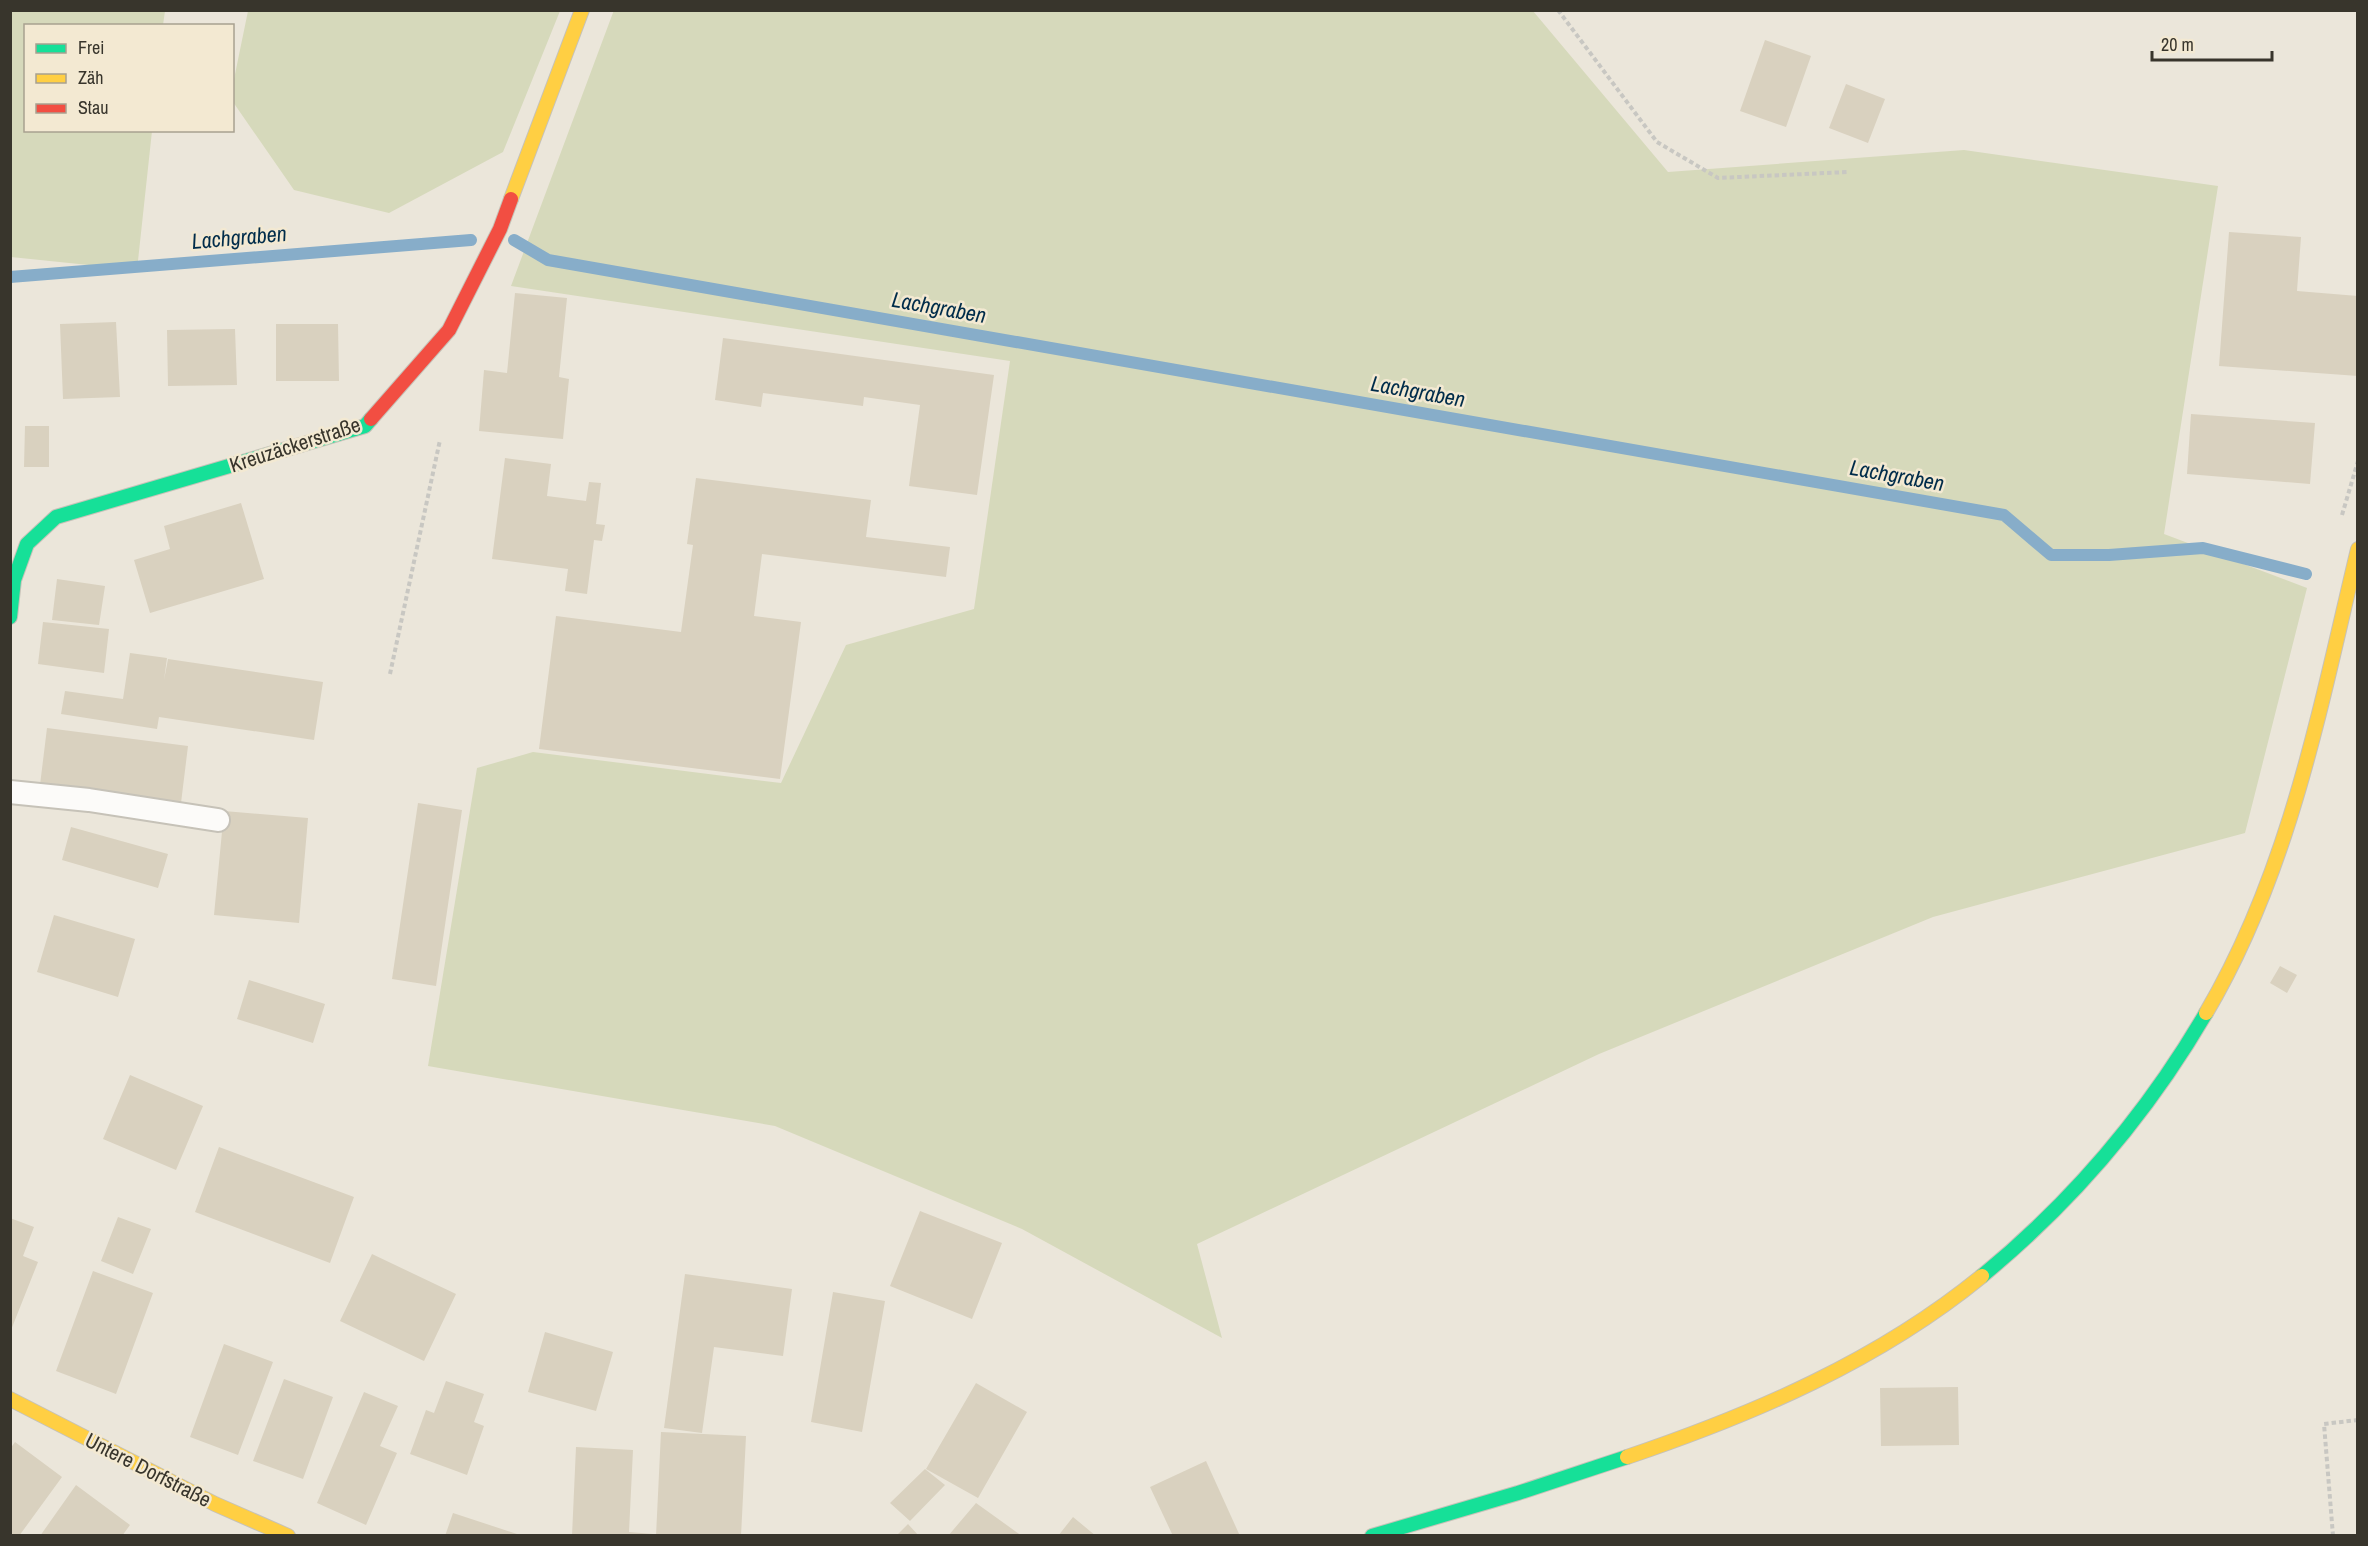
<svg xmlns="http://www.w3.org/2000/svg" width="2368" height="1546" viewBox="0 0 2368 1546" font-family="'Archivo Narrow',sans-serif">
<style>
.green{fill:#d6d9bb}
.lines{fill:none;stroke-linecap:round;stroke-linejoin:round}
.stream{stroke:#87adc9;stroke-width:12}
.building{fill:#d9d1bf}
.lane-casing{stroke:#c6c2b8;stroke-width:26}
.fast-casing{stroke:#c6c2b8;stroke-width:16}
.slow-casing{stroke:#c6c2b8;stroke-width:16}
.jam-casing{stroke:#c6c2b8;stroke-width:16}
.path{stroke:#c8c7c2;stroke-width:4;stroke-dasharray:4.5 3;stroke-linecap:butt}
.lane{stroke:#fcfbf9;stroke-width:22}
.fast{stroke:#16e098;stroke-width:14}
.slow{stroke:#ffcf43;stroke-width:14}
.jam{stroke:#f24e42;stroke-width:14}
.labels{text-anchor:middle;stroke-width:5;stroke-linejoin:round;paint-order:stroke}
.street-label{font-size:21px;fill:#38352c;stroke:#f3e9d2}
.water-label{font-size:22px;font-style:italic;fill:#002c4a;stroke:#f3e9d2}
</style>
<rect width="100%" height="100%" fill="#ebe6da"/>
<!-- green -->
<path class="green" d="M 614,10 L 1533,11 L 1668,172 L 1964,150 L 2218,186 L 2164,534 L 2307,588 L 2245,833 L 1933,917 L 1599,1054 L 1197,1244 L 1222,1338 L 1022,1229 L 775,1126 L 428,1066 L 477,768 L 533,752 L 781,783 L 846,645 L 974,609 L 1010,361 L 511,286 Z
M 10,11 L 165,11 L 163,25 L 26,26 L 26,130 L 152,131 L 137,270 L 11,257 Z
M 248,11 L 248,10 L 560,11 L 503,152 L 389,213 L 294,190 L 233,102 L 233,84 Z"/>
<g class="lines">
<!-- stream -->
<path class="stream" d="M 514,240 L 548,260 L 2004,515 L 2051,555 L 2109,555 L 2203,548 L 2306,574
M 10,277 L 471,240"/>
</g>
<!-- building -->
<path class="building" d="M 1765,40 L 1811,56 L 1786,127 L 1740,111 Z
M 1846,84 L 1885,99 L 1868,143 L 1829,128 Z
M 2229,232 L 2301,237 L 2297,291 L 2358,296 L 2358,376 L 2219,366 Z
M 515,293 L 567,298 L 559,377 L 569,379 L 563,439 L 479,431 L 484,370 L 507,373 Z
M 116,322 L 120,397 L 63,399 L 60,324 Z
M 276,324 L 338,324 L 339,381 L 276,381 Z
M 235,329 L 237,385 L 168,386 L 167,330 Z
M 723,338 L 994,375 L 977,495 L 909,486 L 920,405 L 864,397 L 863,406 L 763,393 L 761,407 L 715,400 Z
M 2191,414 L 2315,423 L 2310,484 L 2187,474 Z
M 25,426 L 49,426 L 49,467 L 24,467 Z
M 505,458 L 551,464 L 547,496 L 586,501 L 589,482 L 601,483 L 596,524 L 605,525 L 602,541 L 594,540 L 587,594 L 565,591 L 568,569 L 492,559 Z
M 696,478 L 871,500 L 866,537 L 950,547 L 946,577 L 762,554 L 754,616 L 801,622 L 780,779 L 539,749 L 556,616 L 681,632 L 693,545 L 687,544 Z
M 241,503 L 264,579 L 150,613 L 134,560 L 170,549 L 164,526 Z
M 57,579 L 105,586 L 99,625 L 52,620 Z
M 43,622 L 109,629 L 104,673 L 38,664 Z
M 130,653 L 167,658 L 164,680 L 168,659 L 323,682 L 314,740 L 159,717 L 157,729 L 61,714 L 65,691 L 123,699 Z
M 47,728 L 188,746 L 181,803 L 40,785 Z
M 418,803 L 462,810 L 436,986 L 392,979 Z
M 224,811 L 308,818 L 299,923 L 214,915 Z
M 71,827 L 168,854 L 158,888 L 62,860 Z
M 54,915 L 135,939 L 118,997 L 37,972 Z
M 2280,966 L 2297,975 L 2287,993 L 2270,983 Z
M 249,980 L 325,1004 L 313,1043 L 237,1019 Z
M 130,1075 L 203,1106 L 176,1170 L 103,1139 Z
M 219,1147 L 354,1197 L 330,1263 L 195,1212 Z
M 920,1211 L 1002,1243 L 972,1319 L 890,1286 Z
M 118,1217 L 151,1229 L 133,1274 L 101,1261 Z
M 10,1218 L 34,1227 L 23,1256 L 38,1262 L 11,1330 Z
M 372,1254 L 456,1294 L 424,1361 L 340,1321 Z
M 93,1271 L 153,1293 L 116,1394 L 56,1371 Z
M 685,1274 L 792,1289 L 783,1356 L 714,1347 L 702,1433 L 664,1428 Z
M 833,1292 L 885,1301 L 862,1432 L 811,1422 Z
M 545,1332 L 613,1352 L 596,1411 L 528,1392 Z
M 224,1344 L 273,1362 L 238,1455 L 190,1437 Z
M 284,1379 L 333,1397 L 303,1479 L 253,1461 Z
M 446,1381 L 484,1394 L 474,1422 L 484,1426 L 467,1475 L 410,1454 L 426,1410 L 434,1413 Z
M 976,1383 L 1027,1412 L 978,1498 L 926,1469 Z
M 1958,1387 L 1959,1445 L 1881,1446 L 1880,1388 Z
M 364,1392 L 398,1406 L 380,1446 L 397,1453 L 366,1525 L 317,1503 Z
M 661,1432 L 746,1436 L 741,1536 L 656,1536 Z
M 15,1442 L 62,1477 L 19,1536 L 10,1536 L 10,1449 Z
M 576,1447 L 633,1450 L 629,1532 L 653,1534 L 653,1536 L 572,1536 Z
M 1206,1461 L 1240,1536 L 1173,1536 L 1150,1487 Z
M 925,1469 L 945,1485 L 910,1521 L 890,1503 Z
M 76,1485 L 130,1525 L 122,1536 L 40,1536 Z
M 976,1503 L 1022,1536 L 948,1536 Z
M 453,1513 L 520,1535 L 520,1536 L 445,1536 Z
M 1073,1517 L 1096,1536 L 1058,1536 Z
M 908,1524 L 919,1536 L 896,1536 Z"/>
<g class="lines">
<defs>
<path id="lane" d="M 10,792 L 89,800 L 218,820"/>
<path id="fast" d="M 10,617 L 14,580 L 27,544 L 56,517 L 365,426 L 371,419
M 1982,1276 C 2072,1202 2147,1114 2206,1013
M 1372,1536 L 1518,1493 L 1627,1457"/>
<path id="slow" d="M 511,199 L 582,10
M 2206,1013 C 2290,870 2320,708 2358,549
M 10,1399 L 215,1504 L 288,1536
M 1627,1457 C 1754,1414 1878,1361 1982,1276"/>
<path id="jam" d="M 371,419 L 449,330 L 500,229 L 511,199"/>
</defs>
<!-- lane casing -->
<use href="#lane" class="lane-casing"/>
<!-- fast casing -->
<use href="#fast" class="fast-casing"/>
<!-- slow casing -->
<use href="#slow" class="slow-casing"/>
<!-- jam casing -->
<use href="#jam" class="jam-casing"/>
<!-- path -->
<path class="path" d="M 1558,10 L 1657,142 L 1718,178 L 1848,172
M 2342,515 L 2358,461
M 390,674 L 440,440
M 2333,1536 L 2324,1424 L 2358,1420"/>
<!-- lane -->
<use href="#lane" class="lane"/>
<!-- fast -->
<use href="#fast" class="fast"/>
<!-- slow -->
<use href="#slow" class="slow"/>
<!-- jam -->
<use href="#jam" class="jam"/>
</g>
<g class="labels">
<!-- street labels -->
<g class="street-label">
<text transform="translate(295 445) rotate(-18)" y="7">Kreuzäckerstraße</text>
<text transform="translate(148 1470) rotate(27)" y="7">Untere Dorfstraße</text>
</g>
<!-- water labels -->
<g class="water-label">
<text transform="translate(239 237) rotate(-5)" y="8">Lachgraben</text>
<text transform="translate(939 307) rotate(10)" y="8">Lachgraben</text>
<text transform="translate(1418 391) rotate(10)" y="8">Lachgraben</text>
<text transform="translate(1897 475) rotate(10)" y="8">Lachgraben</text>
</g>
</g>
<!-- border -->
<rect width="2368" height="1546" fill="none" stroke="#38352c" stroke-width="24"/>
<!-- legend -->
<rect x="24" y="24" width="210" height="108" fill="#f3e9d2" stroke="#a8a190" stroke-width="1.5"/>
<rect x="36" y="44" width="30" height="9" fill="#16e098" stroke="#a8a190" stroke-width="1.5"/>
<text x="78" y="54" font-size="18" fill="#38352c">Frei</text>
<rect x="36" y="74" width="30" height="9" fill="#ffcf43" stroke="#a8a190" stroke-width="1.5"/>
<text x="78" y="84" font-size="18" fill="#38352c">Zäh</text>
<rect x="36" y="104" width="30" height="9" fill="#f24e42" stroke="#a8a190" stroke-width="1.5"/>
<text x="78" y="114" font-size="18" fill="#38352c">Stau</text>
<!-- scale -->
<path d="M2152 51v9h120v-9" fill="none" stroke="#38352c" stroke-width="3"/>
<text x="2161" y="51" font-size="18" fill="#38352c" stroke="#f3e9d2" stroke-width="4.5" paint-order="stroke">20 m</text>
</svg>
